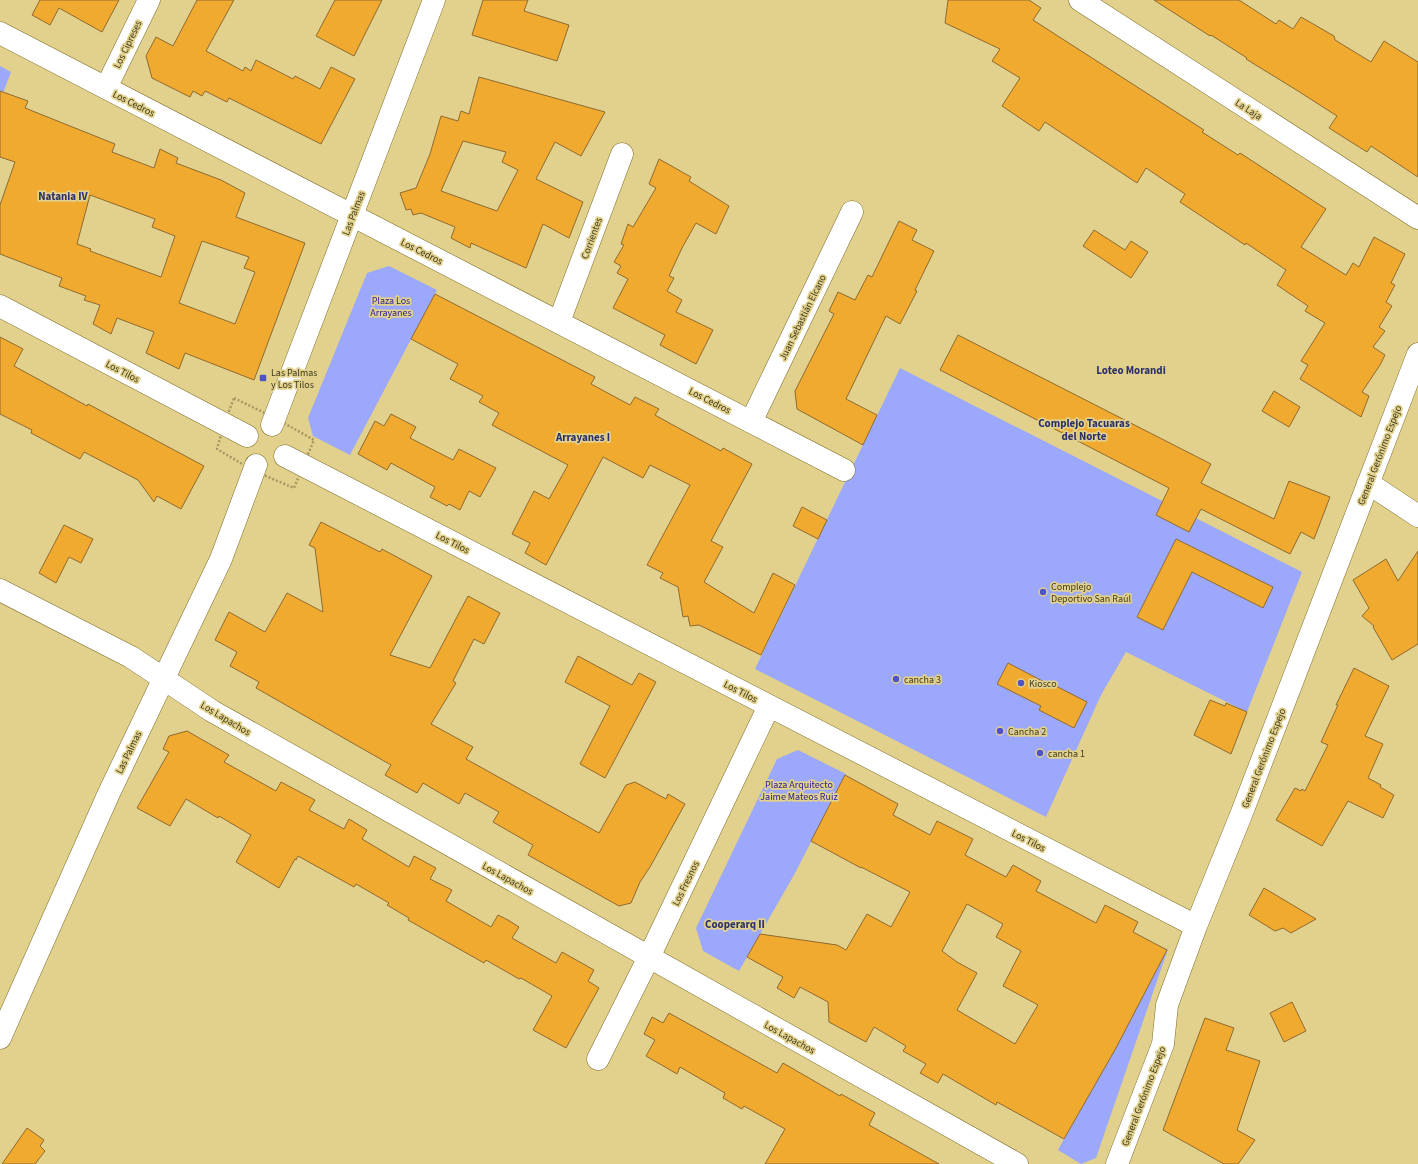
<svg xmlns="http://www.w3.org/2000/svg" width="1418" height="1164" viewBox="0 0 1418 1164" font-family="'Source Sans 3',sans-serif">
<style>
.green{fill:#9ba8fc}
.building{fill:#f0aa2f;stroke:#8f6a2f;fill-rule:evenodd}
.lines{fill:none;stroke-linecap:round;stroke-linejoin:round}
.minor-casing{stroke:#7d6d29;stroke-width:23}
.path{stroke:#a49762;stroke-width:2.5;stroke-dasharray:2 2;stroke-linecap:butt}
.minor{stroke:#fff;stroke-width:22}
.poi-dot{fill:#4f53c9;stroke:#e1d18c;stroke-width:1.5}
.labels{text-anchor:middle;stroke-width:3.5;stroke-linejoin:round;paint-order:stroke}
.street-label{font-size:10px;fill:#413a1e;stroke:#e1d18c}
.park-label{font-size:10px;fill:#2c2198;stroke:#e1d18c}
.poi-label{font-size:10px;fill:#413a1e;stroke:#e1d18c;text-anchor:start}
.neighbourhood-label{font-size:11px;font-weight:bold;fill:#2c306b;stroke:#e1d18c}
</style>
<rect width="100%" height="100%" fill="#e1d18c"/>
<!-- green -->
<path class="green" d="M 0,66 L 11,72 L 0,101 Z
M 389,266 L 437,290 L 350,455 L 313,436 L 308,418 L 367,273 Z
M 900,368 L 1302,572 L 1247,712 L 1126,652 L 1101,695 L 1046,817 L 755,669 Z
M 798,750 L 846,774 L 794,875 L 739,971 L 703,951 L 696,928 L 777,759 Z
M 1169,946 L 1096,1158 L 1081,1164 L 1058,1150 L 1116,1046 Z"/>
<!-- building -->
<path class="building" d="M 40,0 L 119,0 L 102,32 L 59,8 L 50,25 L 32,15 Z
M 197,0 L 234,0 L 206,51 L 243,71 L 245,67 L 251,71 L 256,60 L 293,79 L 295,76 L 320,89 L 331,67 L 355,79 L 321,144 L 229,98 L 227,102 L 205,91 L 202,96 L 193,91 L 190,97 L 152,78 L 146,56 L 156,37 L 173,46 Z
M 335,0 L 382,0 L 354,56 L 316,36 Z
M 483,0 L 528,0 L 524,11 L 569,25 L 557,61 L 472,35 Z
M 948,0 L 1029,0 L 1041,8 L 1033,20 L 1204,130 L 1202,132 L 1238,155 L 1240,153 L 1326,209 L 1301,247 L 1346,275 L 1353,263 L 1359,267 L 1374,237 L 1405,254 L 1391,283 L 1395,285 L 1386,302 L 1392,306 L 1379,327 L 1385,331 L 1373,347 L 1385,355 L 1380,365 L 1362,392 L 1369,396 L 1361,417 L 1300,379 L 1308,365 L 1301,361 L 1325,323 L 1305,311 L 1308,306 L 1277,285 L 1286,270 L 1246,243 L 1245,245 L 1180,202 L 1185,194 L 1146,168 L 1137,183 L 1045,122 L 1039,131 L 1002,106 L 1020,78 L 992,61 L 1000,49 L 945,23 Z
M 1154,0 L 1239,0 L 1276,24 L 1279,20 L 1293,29 L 1301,17 L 1334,36 L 1335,40 L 1371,62 L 1384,41 L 1418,62 L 1418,177 L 1371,146 L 1367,152 L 1329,128 L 1337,116 L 1298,91 L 1246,59 L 1247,58 L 1211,35 L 1210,36 Z
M 479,77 L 605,112 L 581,156 L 555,142 L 536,179 L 583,202 L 569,238 L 543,224 L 526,268 L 471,243 L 470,248 L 451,238 L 455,227 L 421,213 L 413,215 L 411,209 L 406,210 L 400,193 L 416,188 L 430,154 L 441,116 L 458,121 L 461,111 L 469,114 ZM 463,141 L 506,152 L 502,162 L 518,170 L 497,211 L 441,191 Z
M 0,91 L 28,101 L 25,108 L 115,144 L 112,152 L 154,168 L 160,149 L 178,158 L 176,163 L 221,180 L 245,193 L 236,217 L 305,243 L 254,380 L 185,353 L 179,369 L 146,353 L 154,332 L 117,318 L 111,334 L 93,324 L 100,305 L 84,300 L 86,296 L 59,286 L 62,278 L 0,254 L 0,205 L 15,162 L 0,157 ZM 90,195 L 155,219 L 152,227 L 175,236 L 161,277 L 90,251 L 91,249 L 77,244 ZM 202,241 L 249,257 L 244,268 L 255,272 L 235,324 L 179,303 Z
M 659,159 L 691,177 L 689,181 L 729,206 L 716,234 L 696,223 L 682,248 L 669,276 L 674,278 L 667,291 L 682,300 L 676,312 L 713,330 L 696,364 L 660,345 L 665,335 L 613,308 L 628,279 L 617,273 L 621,266 L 614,262 L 624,245 L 621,244 L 628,224 L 633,227 L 656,188 L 649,184 Z
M 899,221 L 917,230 L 912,240 L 934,251 L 915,290 L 917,291 L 900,324 L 886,316 L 846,399 L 877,415 L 863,445 L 797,409 L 795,391 L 834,314 L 829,311 L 838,292 L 855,300 L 868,275 L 872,277 Z
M 1094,230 L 1125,250 L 1131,241 L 1148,252 L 1131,278 L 1083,246 Z
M 435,294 L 595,377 L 591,384 L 630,405 L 635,397 L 659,409 L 655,415 L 671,424 L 721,451 L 723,448 L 752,464 L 711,541 L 723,547 L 704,582 L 754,613 L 773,573 L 795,585 L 761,655 L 699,625 L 690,626 L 688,616 L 683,617 L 678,587 L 660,578 L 663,573 L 647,565 L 690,485 L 650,465 L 643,478 L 603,457 L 546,565 L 525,553 L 530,543 L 512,534 L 534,491 L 549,499 L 568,465 L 492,425 L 499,413 L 479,402 L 483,396 L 450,379 L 458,364 L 411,339 Z
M 958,335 L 1211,464 L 1201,483 L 1274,519 L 1289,481 L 1330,497 L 1314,539 L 1301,532 L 1290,554 L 1201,509 L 1189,532 L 1156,515 L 1169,488 L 940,370 Z
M 0,337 L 23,349 L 14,366 L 87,406 L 88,404 L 204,466 L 181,509 L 157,496 L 154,502 L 138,480 L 84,452 L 80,459 L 31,433 L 32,430 L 0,414 Z
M 1274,391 L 1300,407 L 1289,427 L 1262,411 Z
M 391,414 L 416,427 L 410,438 L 453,460 L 459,449 L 496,468 L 480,497 L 469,491 L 460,510 L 449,504 L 447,506 L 430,497 L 435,487 L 391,463 L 387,470 L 358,454 L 375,421 L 384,426 Z
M 802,507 L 827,520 L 818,539 L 793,526 Z
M 321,522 L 380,552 L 382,549 L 432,576 L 390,655 L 430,668 L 468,596 L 500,613 L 484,644 L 474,639 L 453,681 L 456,683 L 431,724 L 473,747 L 466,759 L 599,833 L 626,785 L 635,782 L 666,799 L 668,794 L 685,804 L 650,867 L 640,882 L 631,903 L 619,906 L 528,855 L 533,845 L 493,822 L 499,812 L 465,793 L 459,804 L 423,783 L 417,793 L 385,775 L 391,765 L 256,688 L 259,682 L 230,666 L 237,652 L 215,640 L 229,612 L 265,632 L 287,593 L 323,612 L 315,548 L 309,545 Z
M 64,525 L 93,539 L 81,563 L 69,557 L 56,583 L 39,573 Z
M 1176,539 L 1273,587 L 1263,608 L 1192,572 L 1163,630 L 1137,617 Z
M 1418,551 L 1418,644 L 1392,660 L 1373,627 L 1374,626 L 1362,616 L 1369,608 L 1353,580 L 1386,559 L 1398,581 Z
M 578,656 L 632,685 L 639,673 L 656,682 L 605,778 L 580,764 L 610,706 L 565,682 Z
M 1008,663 L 1052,686 L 1052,684 L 1087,702 L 1074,728 L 1039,710 L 1041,706 L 997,684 Z
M 1354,668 L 1389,686 L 1365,736 L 1383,744 L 1368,778 L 1381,785 L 1380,787 L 1394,795 L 1383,818 L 1348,801 L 1322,846 L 1276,820 L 1295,788 L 1301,791 L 1302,789 L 1305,791 L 1328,745 L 1321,742 L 1338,705 L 1336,705 Z
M 1210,700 L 1225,706 L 1226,703 L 1247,712 L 1231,754 L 1194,735 Z
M 187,731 L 229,755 L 224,762 L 276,791 L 281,782 L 315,800 L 309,810 L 344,829 L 349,819 L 367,830 L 362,839 L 409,867 L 414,856 L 436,868 L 430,879 L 452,890 L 446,901 L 491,927 L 498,915 L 508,920 L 519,927 L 512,938 L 556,963 L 562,952 L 594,970 L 588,981 L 599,988 L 566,1048 L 533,1030 L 552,996 L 521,978 L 519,979 L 486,960 L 484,963 L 408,920 L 409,918 L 387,905 L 389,903 L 356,884 L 354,887 L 298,856 L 296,860 L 295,859 L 279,888 L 236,862 L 251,835 L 219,816 L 218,818 L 186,799 L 170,826 L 137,808 L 169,752 L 163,749 L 169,736 Z
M 845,775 L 898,804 L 893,815 L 930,835 L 937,821 L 973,839 L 965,855 L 1006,877 L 1013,865 L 1041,881 L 1036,891 L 1096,923 L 1105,905 L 1138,922 L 1133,932 L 1167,950 L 1116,1048 L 1064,1139 L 997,1102 L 996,1105 L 943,1074 L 938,1083 L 920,1073 L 926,1064 L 903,1051 L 906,1046 L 874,1027 L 866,1042 L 829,1022 L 828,1002 L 800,987 L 794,998 L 777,988 L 783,977 L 747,957 L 760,934 L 837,945 L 846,950 L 867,914 L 891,927 L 910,892 L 861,867 L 861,868 L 811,841 ZM 967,904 L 1003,924 L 996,937 L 1021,951 L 1003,986 L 1038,1005 L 1015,1044 L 957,1010 L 977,973 L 957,962 L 942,951 Z
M 1264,888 L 1316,919 L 1291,933 L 1283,928 L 1275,931 L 1249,915 Z
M 1292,1002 L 1306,1031 L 1284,1042 L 1270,1013 Z
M 669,1013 L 777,1073 L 783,1063 L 840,1096 L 841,1094 L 875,1113 L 869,1125 L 939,1164 L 765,1164 L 785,1129 L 744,1106 L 742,1109 L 723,1098 L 725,1093 L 680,1067 L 677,1074 L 646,1056 L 655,1040 L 644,1034 L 652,1017 L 663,1023 Z
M 1205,1018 L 1234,1028 L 1226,1050 L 1260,1061 L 1237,1130 L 1255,1140 L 1238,1164 L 1224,1164 L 1163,1130 Z
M 27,1128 L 44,1140 L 40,1146 L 45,1151 L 35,1164 L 2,1164 Z"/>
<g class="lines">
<defs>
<path id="minor" d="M 1080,0 L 1418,218
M 0,33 L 844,470
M 106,88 L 149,0
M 0,306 L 247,436
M 559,322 L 622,154
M 751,422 L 852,212
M 272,425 L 434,0
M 285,456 L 1196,926
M 1368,483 L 1418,516
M 0,590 L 131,657 L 212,711 L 1017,1164
M 0,1038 L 109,793 L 221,559 L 256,465
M 598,1059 L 649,957 L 769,706
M 1117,1164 L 1163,1044 L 1167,1005 L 1196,926 L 1241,815 L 1418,354"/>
</defs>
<!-- minor casing -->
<use href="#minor" class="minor-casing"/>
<!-- path -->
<path class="path" d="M 234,398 L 275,418 L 314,440 L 294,488 L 254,471 L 217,449 L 224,424 Z"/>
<!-- minor -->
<use href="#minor" class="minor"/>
</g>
<!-- markers -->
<g class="poi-dot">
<rect x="259" y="374" width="8" height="8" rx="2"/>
<circle cx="1043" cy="592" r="4"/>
<circle cx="896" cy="679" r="4"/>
<circle cx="1021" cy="683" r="4"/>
<circle cx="1000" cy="731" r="4"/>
<circle cx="1040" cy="753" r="4"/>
</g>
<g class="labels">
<!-- street labels -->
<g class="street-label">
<text transform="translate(127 44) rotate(-64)" y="4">Los Cipreses</text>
<text transform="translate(134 103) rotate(27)" y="4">Los Cedros</text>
<text transform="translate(1249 109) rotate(33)" y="4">La Laja</text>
<text transform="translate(353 213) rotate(-69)" y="4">Las Palmas</text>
<text transform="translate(591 238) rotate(-70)" y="4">Corrientes</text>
<text transform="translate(422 251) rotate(27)" y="4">Los Cedros</text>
<text transform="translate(802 317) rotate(-64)" y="4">Juan Sebastián Elcano</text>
<text transform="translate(123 371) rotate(28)" y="4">Los Tilos</text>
<text transform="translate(710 400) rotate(27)" y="4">Los Cedros</text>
<text transform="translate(1379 455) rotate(-69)" y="4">General Gerónimo Espejo</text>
<text transform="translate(453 542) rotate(27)" y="4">Los Tilos</text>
<text transform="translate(741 691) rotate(27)" y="4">Los Tilos</text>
<text transform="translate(226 718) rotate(31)" y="4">Los Lapachos</text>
<text transform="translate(128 752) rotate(-64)" y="4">Las Palmas</text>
<text transform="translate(1263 758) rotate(-69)" y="4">General Gerónimo Espejo</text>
<text transform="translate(1029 840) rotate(27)" y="4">Los Tilos</text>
<text transform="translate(508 878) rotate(29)" y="4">Los Lapachos</text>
<text transform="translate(685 883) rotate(-64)" y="4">Los Fresnos</text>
<text transform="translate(790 1037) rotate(29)" y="4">Los Lapachos</text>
<text transform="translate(1143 1096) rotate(-69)" y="4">General Gerónimo Espejo</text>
</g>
<!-- park labels -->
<g class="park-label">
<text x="391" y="304">Plaza Los<tspan x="391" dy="12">Arrayanes</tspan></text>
<text x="799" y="788">Plaza Arquitecto<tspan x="799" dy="12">Jaime Mateos Ruiz</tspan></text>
</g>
<!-- poi labels -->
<g class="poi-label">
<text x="271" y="376">Las Palmas<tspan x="271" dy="12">y Los Tilos</tspan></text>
<text x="1051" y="590">Complejo<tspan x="1051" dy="12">Deportivo San Raúl</tspan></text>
<text x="904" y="683">cancha 3</text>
<text x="1029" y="687">Kiosco</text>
<text x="1008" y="735">Cancha 2</text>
<text x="1048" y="757">cancha 1</text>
</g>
<!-- neighbourhood labels -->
<g class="neighbourhood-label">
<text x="63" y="200">Natania IV</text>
<text x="1131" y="374">Loteo Morandi</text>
<text x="1084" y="427">Complejo Tacuaras<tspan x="1084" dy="13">del Norte</tspan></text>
<text x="583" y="441">Arrayanes I</text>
<text x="735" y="928">Cooperarq II</text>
</g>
</g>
</svg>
